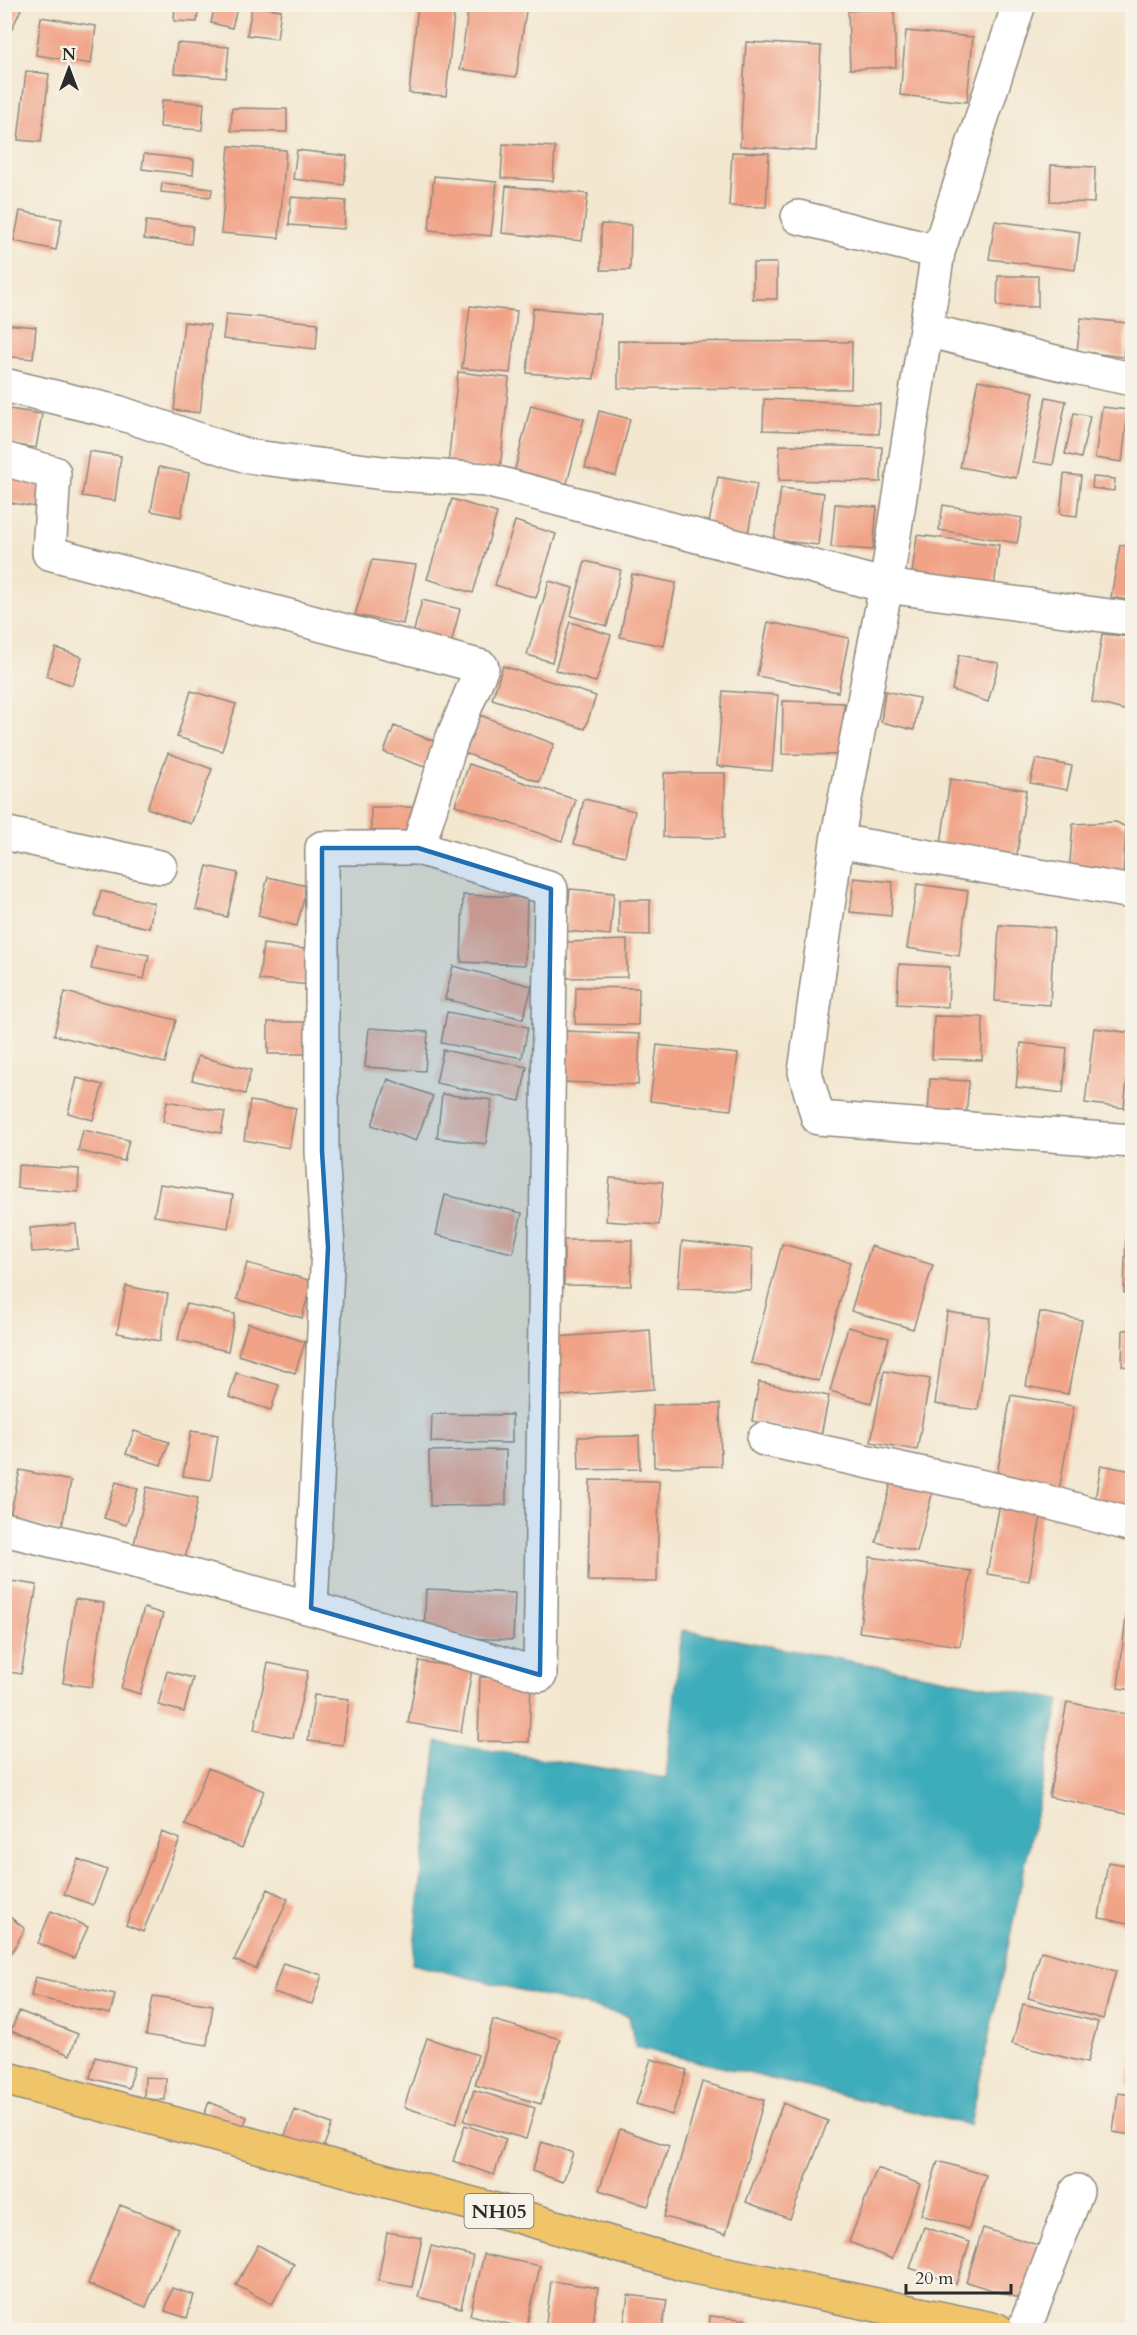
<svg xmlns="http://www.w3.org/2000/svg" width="1137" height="2335" viewBox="0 0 1137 2335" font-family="Cardo,serif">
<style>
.water{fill:#3eacbb;stroke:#346c73;stroke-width:1.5}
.building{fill:#f1a387}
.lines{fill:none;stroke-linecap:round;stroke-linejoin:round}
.minor-casing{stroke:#8f897e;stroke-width:36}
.primary-casing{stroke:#8f897e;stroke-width:36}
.minor{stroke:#fff;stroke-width:33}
.primary{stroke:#f0c469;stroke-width:33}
.marked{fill:#1f6fb2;fill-opacity:0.2;stroke:#1f6fb2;stroke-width:4.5;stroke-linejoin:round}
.labels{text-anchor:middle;stroke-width:6;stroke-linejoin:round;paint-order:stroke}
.shield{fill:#f7f3e8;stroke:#686764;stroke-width:1.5}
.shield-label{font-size:20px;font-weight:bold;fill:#2b2b2b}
</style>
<rect width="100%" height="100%" fill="#f7f3e8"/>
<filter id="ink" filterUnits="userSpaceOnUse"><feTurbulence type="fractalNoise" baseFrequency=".0167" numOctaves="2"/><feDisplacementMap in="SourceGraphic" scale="12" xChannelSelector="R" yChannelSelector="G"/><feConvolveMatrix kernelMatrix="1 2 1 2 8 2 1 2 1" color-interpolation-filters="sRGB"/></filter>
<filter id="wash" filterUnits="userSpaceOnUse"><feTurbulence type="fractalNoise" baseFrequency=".008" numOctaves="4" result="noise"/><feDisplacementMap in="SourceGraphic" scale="24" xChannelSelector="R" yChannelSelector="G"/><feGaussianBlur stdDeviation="1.35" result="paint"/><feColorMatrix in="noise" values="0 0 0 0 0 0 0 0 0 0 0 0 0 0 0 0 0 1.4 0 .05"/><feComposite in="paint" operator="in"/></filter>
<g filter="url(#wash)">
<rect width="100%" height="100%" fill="#f3e7d0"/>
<!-- water -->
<path class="water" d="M 682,1630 L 1060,1700 L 970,2125 L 635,2047 L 629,2016 L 412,1964 L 437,1742 L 666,1778 Z"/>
<g id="blocks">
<!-- building -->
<path class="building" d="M 4,4 L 11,4 L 21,9 L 4,46 Z
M 175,4 L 199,4 L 197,22 L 174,21 Z
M 215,4 L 238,4 L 232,28 L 211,23 Z
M 418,4 L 455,4 L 446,96 L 409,93 Z
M 469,4 L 527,4 L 516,77 L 460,69 Z
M 252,6 L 281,10 L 277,39 L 247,35 Z
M 894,9 L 896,67 L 850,69 L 848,11 Z
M 41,17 L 96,26 L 91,64 L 36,55 Z
M 906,31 L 973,37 L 967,102 L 900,95 Z
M 746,42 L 821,46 L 816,151 L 740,146 Z
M 177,43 L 229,47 L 226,78 L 174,73 Z
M 26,71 L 49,74 L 41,142 L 18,140 Z
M 162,100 L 204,103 L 202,130 L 160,127 Z
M 232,108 L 287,109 L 287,132 L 231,131 Z
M 503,144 L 555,147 L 553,181 L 501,178 Z
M 229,146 L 286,150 L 279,238 L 221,233 Z
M 297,150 L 347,156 L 344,185 L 293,179 Z
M 732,152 L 769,153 L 766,207 L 729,206 Z
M 144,154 L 194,160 L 193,175 L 142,169 Z
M 1051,165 L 1095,167 L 1094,203 L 1050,201 Z
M 434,176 L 497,182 L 491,236 L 429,230 Z
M 162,183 L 212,189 L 211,197 L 161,192 Z
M 506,186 L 588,194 L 582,241 L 502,233 Z
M 291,197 L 346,201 L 344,229 L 289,225 Z
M 20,211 L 62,219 L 56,250 L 14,241 Z
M 146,221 L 193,226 L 191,244 L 144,239 Z
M 995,221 L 1080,232 L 1075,270 L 989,259 Z
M 601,224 L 631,225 L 630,270 L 601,270 Z
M 753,263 L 777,263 L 777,299 L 753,299 Z
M 998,276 L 1038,276 L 1038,307 L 997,306 Z
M 470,306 L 517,311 L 510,373 L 462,368 Z
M 533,308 L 600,314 L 594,379 L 527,373 Z
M 226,314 L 318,323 L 316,349 L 223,339 Z
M 1081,318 L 1127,323 L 1123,357 L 1077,351 Z
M 184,322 L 210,325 L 200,413 L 174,410 Z
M 4,324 L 36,327 L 33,359 L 4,356 Z
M 618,341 L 852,342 L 851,389 L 618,388 Z
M 458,372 L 509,378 L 500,470 L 448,465 Z
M 978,380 L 1034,392 L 1016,478 L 960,467 Z
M 1046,397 L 1066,401 L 1053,465 L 1034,462 Z
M 764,399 L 880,404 L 879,434 L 763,430 Z
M 531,405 L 584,419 L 566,487 L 514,473 Z
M 1102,407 L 1128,410 L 1122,462 L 1095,458 Z
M 9,409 L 42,414 L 36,448 L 4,443 Z
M 599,411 L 630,419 L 616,476 L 585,468 Z
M 1074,413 L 1090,416 L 1081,458 L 1065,454 Z
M 780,445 L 882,447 L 881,482 L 779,480 Z
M 89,451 L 121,456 L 115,501 L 82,496 Z
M 1131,451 L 1132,451 L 1132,481 L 1128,480 Z
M 159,467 L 189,473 L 181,517 L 151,511 Z
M 12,473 L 58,481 L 53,510 L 6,502 Z
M 1064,474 L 1081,476 L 1077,516 L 1060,514 Z
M 718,477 L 757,484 L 747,540 L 707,533 Z
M 1093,477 L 1115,479 L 1114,491 L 1092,488 Z
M 781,488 L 824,493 L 818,545 L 774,540 Z
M 452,499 L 497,513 L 473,593 L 427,579 Z
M 835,504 L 877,507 L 873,550 L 831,547 Z
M 943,505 L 1022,518 L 1017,543 L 939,530 Z
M 515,521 L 556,534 L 536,598 L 495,585 Z
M 917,535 L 999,545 L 992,605 L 909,596 Z
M 1120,545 L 1132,547 L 1132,601 L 1111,597 Z
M 372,560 L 416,565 L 403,624 L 355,615 Z
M 585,561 L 621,570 L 607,626 L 571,616 Z
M 632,574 L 676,583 L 664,646 L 620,637 Z
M 549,581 L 573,588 L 552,662 L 527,655 Z
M 422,600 L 460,609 L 451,644 L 413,634 Z
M 570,622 L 611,635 L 596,682 L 555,670 Z
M 768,622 L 849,638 L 838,692 L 757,676 Z
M 1102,634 L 1132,637 L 1132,712 L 1092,702 Z
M 56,648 L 82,657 L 72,685 L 46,676 Z
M 959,655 L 999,663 L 988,702 L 952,690 Z
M 503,666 L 596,696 L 585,729 L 492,699 Z
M 191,691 L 236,704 L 222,751 L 177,737 Z
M 723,691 L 778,695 L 772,771 L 717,766 Z
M 885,691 L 919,698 L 914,730 L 881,722 Z
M 783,701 L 844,703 L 842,755 L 782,754 Z
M 480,715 L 554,744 L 539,782 L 465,753 Z
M 394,726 L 439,743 L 430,769 L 384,752 Z
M 168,753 L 212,769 L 191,824 L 147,808 Z
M 1036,759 L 1072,766 L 1067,790 L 1030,783 Z
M 469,764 L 576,800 L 562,841 L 455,805 Z
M 664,773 L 725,773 L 724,838 L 663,837 Z
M 1131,776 L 1132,776 L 1132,828 L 1126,827 Z
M 950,779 L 1026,790 L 1017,855 L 941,844 Z
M 584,799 L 635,811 L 625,856 L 574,844 Z
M 371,807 L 413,807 L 413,842 L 371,842 Z
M 1116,822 L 1126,827 L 1123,877 L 1069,873 L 1073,824 Z
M 207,866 L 238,873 L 227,917 L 196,909 Z
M 268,877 L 307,886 L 297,926 L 258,916 Z
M 854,878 L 893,882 L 891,916 L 850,912 Z
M 917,884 L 968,891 L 959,956 L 907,948 Z
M 570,889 L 614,893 L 610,935 L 566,931 Z
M 101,891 L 154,903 L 149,928 L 95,916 Z
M 463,895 L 527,897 L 525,965 L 461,962 Z
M 619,900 L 650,900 L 650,935 L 619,934 Z
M 999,925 L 1054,928 L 1050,1005 L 995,1001 Z
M 627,940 L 627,977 L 567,978 L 567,942 Z
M 263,944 L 314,950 L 310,985 L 259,980 Z
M 96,946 L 149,955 L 144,979 L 91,969 Z
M 899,964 L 950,967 L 948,1007 L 897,1004 Z
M 453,966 L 532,986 L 523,1019 L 445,999 Z
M 576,987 L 639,988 L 638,1025 L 575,1024 Z
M 65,992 L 176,1020 L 165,1063 L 54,1035 Z
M 447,1012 L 528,1027 L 522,1058 L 441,1043 Z
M 934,1016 L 983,1017 L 982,1060 L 932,1059 Z
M 268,1022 L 309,1022 L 309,1054 L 268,1054 Z
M 369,1028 L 428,1032 L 425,1071 L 365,1067 Z
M 1094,1028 L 1132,1033 L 1124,1108 L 1085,1103 Z
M 565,1031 L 640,1034 L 638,1085 L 563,1082 Z
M 1021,1043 L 1067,1048 L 1063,1093 L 1016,1087 Z
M 657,1045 L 738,1054 L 731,1110 L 650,1101 Z
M 443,1050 L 527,1067 L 520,1101 L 436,1083 Z
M 198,1056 L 251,1070 L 245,1094 L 192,1080 Z
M 77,1078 L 103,1085 L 93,1120 L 68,1113 Z
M 388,1079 L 433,1096 L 416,1141 L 372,1125 Z
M 930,1079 L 969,1081 L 966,1117 L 928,1115 Z
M 442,1094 L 492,1100 L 486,1144 L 437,1138 Z
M 167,1101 L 225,1112 L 221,1133 L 163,1122 Z
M 250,1101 L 296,1108 L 289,1148 L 244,1140 Z
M 83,1130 L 129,1140 L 124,1161 L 78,1151 Z
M 18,1165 L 79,1169 L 78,1192 L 17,1188 Z
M 610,1178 L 663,1182 L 659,1225 L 606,1221 Z
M 160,1184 L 233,1195 L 228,1228 L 154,1216 Z
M 445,1195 L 522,1213 L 513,1253 L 436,1235 Z
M 76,1224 L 78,1249 L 32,1252 L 30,1228 Z
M 1126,1232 L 1132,1232 L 1132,1293 L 1124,1293 Z
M 564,1240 L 632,1240 L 631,1286 L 564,1285 Z
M 682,1241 L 752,1249 L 751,1290 L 678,1288 Z
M 782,1244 L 850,1262 L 819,1381 L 751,1363 Z
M 871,1246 L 933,1265 L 913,1329 L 851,1311 Z
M 247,1263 L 312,1281 L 302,1318 L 237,1299 Z
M 126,1286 L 168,1294 L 160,1341 L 117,1333 Z
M 1129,1299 L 1132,1299 L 1132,1325 L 1128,1324 Z
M 186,1304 L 235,1314 L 228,1351 L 178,1340 Z
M 947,1312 L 990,1318 L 978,1410 L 935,1404 Z
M 1040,1312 L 1082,1320 L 1068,1394 L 1026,1386 Z
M 248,1323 L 305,1342 L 295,1373 L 238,1355 Z
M 848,1327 L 889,1338 L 871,1403 L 830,1391 Z
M 650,1330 L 654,1389 L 561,1396 L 556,1337 Z
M 1123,1330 L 1132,1330 L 1132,1367 L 1122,1366 Z
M 884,1371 L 930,1379 L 917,1450 L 871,1442 Z
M 236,1373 L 279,1385 L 271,1410 L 229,1397 Z
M 759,1382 L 829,1396 L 821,1435 L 752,1421 Z
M 1011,1395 L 1074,1406 L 1059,1491 L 996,1480 Z
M 720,1404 L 721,1466 L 654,1467 L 653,1405 Z
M 432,1414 L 512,1415 L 512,1443 L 431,1442 Z
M 134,1431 L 169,1442 L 161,1465 L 126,1454 Z
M 191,1431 L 218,1435 L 211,1480 L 183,1476 Z
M 639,1436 L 640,1469 L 579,1470 L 578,1437 Z
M 506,1450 L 506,1505 L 430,1506 L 429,1451 Z
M 1101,1465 L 1132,1471 L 1132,1512 L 1094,1506 Z
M 20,1470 L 71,1481 L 61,1531 L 9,1520 Z
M 893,1476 L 934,1487 L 917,1552 L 876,1542 Z
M 590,1480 L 659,1481 L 657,1582 L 588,1581 Z
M 116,1482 L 138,1489 L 126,1525 L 104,1518 Z
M 147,1487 L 198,1498 L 184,1564 L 132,1553 Z
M 1000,1503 L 1042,1511 L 1029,1581 L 987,1574 Z
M 870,1557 L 971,1571 L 960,1646 L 859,1632 Z
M 4,1580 L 37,1585 L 21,1674 L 4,1671 Z
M 426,1589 L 515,1593 L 513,1640 L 424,1636 Z
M 1128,1597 L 1132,1598 L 1132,1690 L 1118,1688 Z
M 75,1599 L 104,1603 L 92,1687 L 63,1683 Z
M 144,1608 L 163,1614 L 140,1694 L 121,1688 Z
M 419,1661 L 472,1670 L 461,1732 L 408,1723 Z
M 268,1663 L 308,1671 L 293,1738 L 254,1730 Z
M 167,1671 L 193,1678 L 184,1712 L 158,1705 Z
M 480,1677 L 531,1679 L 529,1742 L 478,1741 Z
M 314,1695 L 349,1699 L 343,1745 L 308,1741 Z
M 1067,1702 L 1132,1715 L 1132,1814 L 1049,1797 Z
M 208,1768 L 264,1791 L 242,1848 L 185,1825 Z
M 162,1832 L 180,1839 L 143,1932 L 126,1925 Z
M 78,1859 L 107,1870 L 93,1905 L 64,1894 Z
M 1108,1862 L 1132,1866 L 1132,1896 L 1128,1923 L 1099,1918 Z
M 268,1889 L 288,1899 L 256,1969 L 234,1960 Z
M 51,1911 L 88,1927 L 74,1958 L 38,1943 Z
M 4,1912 L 25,1929 L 4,1966 Z
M 1041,1951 L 1116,1971 L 1103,2019 L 1028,1998 Z
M 283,1963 L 322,1975 L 312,2004 L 273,1992 Z
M 35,1977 L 115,1995 L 110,2014 L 31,1996 Z
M 153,1996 L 213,2005 L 207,2045 L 146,2035 Z
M 1023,2004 L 1098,2022 L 1087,2063 L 1012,2044 Z
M 19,2011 L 78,2034 L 70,2055 L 11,2031 Z
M 493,2020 L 560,2039 L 541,2104 L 475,2085 Z
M 427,2038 L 478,2055 L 456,2124 L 404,2107 Z
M 95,2057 L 134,2067 L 129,2088 L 90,2078 Z
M 1131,2057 L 1132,2057 L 1132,2087 L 1127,2086 Z
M 651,2059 L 687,2070 L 672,2115 L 636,2104 Z
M 145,2077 L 166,2078 L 165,2100 L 144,2099 Z
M 702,2082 L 764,2100 L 726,2234 L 664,2217 Z
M 474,2090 L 535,2108 L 526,2139 L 464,2121 Z
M 1118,2093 L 1132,2095 L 1132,2135 L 1113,2132 Z
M 209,2102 L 247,2117 L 240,2135 L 202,2120 Z
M 783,2103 L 828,2121 L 790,2219 L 746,2202 Z
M 295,2110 L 332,2124 L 321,2154 L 283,2140 Z
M 465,2125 L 506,2139 L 494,2175 L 453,2161 Z
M 620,2129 L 669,2146 L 648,2206 L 599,2190 Z
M 542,2142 L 573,2153 L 563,2182 L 532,2171 Z
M 938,2161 L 986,2175 L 969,2229 L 921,2215 Z
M 877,2168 L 920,2184 L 892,2259 L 849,2242 Z
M 120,2205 L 178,2228 L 146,2307 L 88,2284 Z
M 924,2227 L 970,2242 L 956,2284 L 910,2268 Z
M 983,2228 L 1041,2246 L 1025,2300 L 966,2282 Z
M 387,2232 L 422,2238 L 412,2287 L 378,2281 Z
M 258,2245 L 294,2264 L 272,2304 L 236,2285 Z
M 431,2246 L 473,2256 L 461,2308 L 418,2297 Z
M 484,2254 L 540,2266 L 526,2328 L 470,2315 Z
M 551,2281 L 598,2288 L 592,2330 L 545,2330 Z
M 172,2288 L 194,2295 L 187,2318 L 165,2311 Z
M 628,2295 L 667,2300 L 662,2330 L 623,2330 Z
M 710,2316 L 750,2320 L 749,2330 L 709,2330 Z"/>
</g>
</g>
<g filter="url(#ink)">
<use href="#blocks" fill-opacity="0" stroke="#8f897e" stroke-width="1.5"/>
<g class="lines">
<defs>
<path id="minor" d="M 1019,4 L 938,252 L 886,586 L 837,841 L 805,1072 L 818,1118 L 1132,1141
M 798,217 L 938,252
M 926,330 L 1079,368 L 1132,379
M 4,385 L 117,412 L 247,456 L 383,473 L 486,480 L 886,586 L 1132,619
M 4,459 L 54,473 L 49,553 L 482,667 L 451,742 L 418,848 L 322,848 L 322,1151 L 328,1247 L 311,1608
M 4,833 L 160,867
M 837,841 L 1132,892
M 764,1439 L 1029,1497 L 1132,1525
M 4,1529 C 185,1572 363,1621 540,1675 L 551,889 L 418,848
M 1024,2330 L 1077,2191"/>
<path id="primary" d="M 4,2078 L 521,2217 L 689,2266 L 997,2330"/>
</defs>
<!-- minor casing -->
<use href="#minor" class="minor-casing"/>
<!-- primary casing -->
<use href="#primary" class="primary-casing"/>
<!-- minor -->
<use href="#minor" class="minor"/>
<!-- primary -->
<use href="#primary" class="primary"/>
</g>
</g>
<!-- marked area -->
<path class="marked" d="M 322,848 L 418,848 L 551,889 L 540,1675 L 311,1608 L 328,1247 L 322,1151 Z"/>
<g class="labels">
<!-- shield labels -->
<rect class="shield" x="464.5" y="2194" width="69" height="34" rx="4.5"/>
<g class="shield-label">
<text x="499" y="2218">NH05</text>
</g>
</g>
<!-- margin -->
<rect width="1137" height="2335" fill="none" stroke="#f7f3e8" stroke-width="24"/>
<!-- north arrow -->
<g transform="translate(69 69)" stroke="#f7f3e8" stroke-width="4.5" paint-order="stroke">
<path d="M0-4.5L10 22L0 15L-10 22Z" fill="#2b2b2b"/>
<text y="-9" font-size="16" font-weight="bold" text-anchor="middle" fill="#2b2b2b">N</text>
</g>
<!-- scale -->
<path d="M906 2284v9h105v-9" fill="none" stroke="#2b2b2b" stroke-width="3"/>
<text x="915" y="2284" font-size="18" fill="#2b2b2b" stroke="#f7f3e8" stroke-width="4.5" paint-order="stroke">20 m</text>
</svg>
